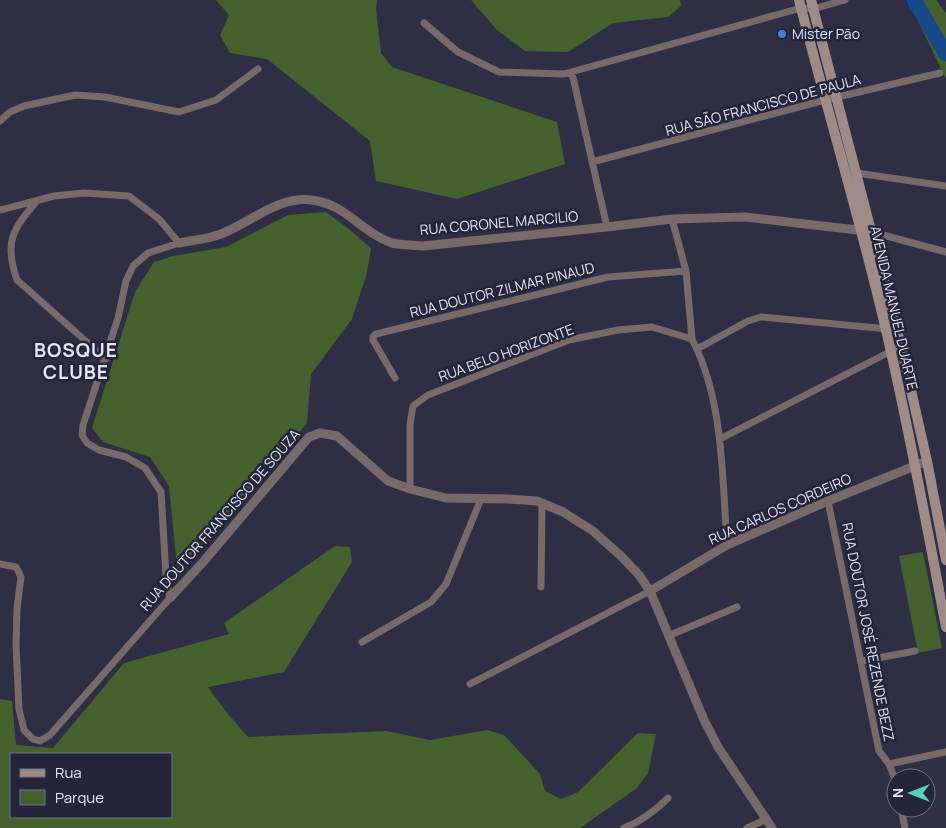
<svg xmlns="http://www.w3.org/2000/svg" width="946" height="828" viewBox="0 0 946 828" font-family="Manrope,sans-serif">
<style>
.green{fill:#45622e;fill-rule:evenodd}
.lines{fill:none;stroke-linecap:round;stroke-linejoin:round}
.river{stroke:#174889;stroke-width:15}
.minor{stroke:#786a69;stroke-width:7}
.tertiary{stroke:#786a69;stroke-width:9}
.secondary{stroke:#a08a88;stroke-width:10}
.shop-dot{fill:#3f7fe0;stroke:#24243a;stroke-width:2}
.labels{text-anchor:middle;stroke-width:5;stroke-linejoin:round;paint-order:stroke}
.poi-label{font-size:14px;fill:#e5e6f5;stroke:#24243a;text-anchor:start}
.street-label{font-size:14px;fill:#e5e6f5;stroke:#24243a}
.district-label{font-size:19px;font-weight:bold;letter-spacing:1px;fill:#e5e6f5;stroke:#24243a}
</style>
<rect width="100%" height="100%" fill="#2e2e45"/>
<!-- green -->
<path class="green" d="M 216,0 L 377,0 L 376,9 L 381,53 L 392,67 L 557,122 L 565,164 L 457,199 L 376,181 L 370,141 L 267,59 L 230,53 L 220,35 L 229,15 Z
M 471,0 L 680,0 L 681,6 L 668,17 L 613,23 L 568,52 L 525,51 L 497,30 Z
M 908,0 L 936,0 L 946,13 L 946,79 Z
M 326,212 L 349,229 L 371,248 L 367,273 L 352,319 L 311,374 L 307,423 L 178,578 L 169,486 L 150,457 L 103,442 L 92,428 L 135,292 L 154,262 L 173,256 L 226,247 L 288,215 Z
M 335,546 L 350,547 L 352,562 L 284,672 L 208,687 L 228,714 L 248,737 L 386,731 L 430,740 L 487,730 L 504,735 L 540,774 L 545,791 L 561,799 L 578,792 L 638,733 L 656,734 L 648,773 L 637,788 L 580,828 L 0,828 L 0,699 L 12,701 L 16,745 L 53,748 L 124,663 L 229,634 L 224,623 ZM 11,754 L 171,754 L 171,817 L 11,817 Z
M 923,552 L 942,648 L 918,653 L 899,556 Z"/>
<g class="lines">
<!-- river -->
<path class="river" d="M 914,0 L 946,54"/>
<!-- minor -->
<path class="minor" d="M 424,23 L 458,52 L 499,72 L 564,74 L 801,8 L 813,9 L 845,0
M 572,73 L 607,227
M 0,121 L 10,112 L 24,106 L 75,95 L 105,97 L 179,112 L 216,100 L 258,69
M 592,162 L 825,100 L 940,73
M 857,173 L 946,186
M 37,201 C 12,230 4,242 17,280 L 106,359
M 0,210 L 54,196 L 84,193 L 129,196 L 159,219 L 179,243 L 148,253 L 133,266 L 126,281 L 118,318 L 83,425 L 82,435 L 87,443 L 99,450 L 126,457 L 145,468 L 161,492 L 166,576 L 170,598 L 50,735 L 40,741 L 33,739 L 24,730 L 19,709 L 16,644 L 17,609 L 21,577 L 16,567 L 0,564
M 672,219 L 686,271 L 692,339 C 724,401 722,476 727,545
M 872,232 L 946,252
M 697,349 L 748,321 L 761,317 L 888,329
M 395,378 L 373,340 L 373,337 L 376,334 L 608,277 L 686,271
M 720,439 L 901,346
M 410,489 L 410,424 L 413,406 L 428,395 L 569,340 L 618,330 L 652,327 L 692,339
M 828,501 L 879,751 L 889,764 L 896,782
M 541,587 L 542,504
M 668,636 L 737,607
M 362,642 L 431,602 L 446,584 L 481,499
M 862,661 L 915,651
M 470,684 L 650,591
M 889,764 L 946,752
M 901,808 L 905,828
M 624,828 C 642,821 655,811 668,798
M 747,828 L 767,819"/>
<!-- tertiary -->
<path class="tertiary" d="M 179,243 C 193,240 208,239 221,234 C 252,222 277,196 312,200 C 346,204 362,233 392,243 C 401,245 413,245 423,246 L 607,227 L 672,219 L 745,217 L 866,231
M 650,591 L 727,545 L 828,501 L 927,461
M 170,598 L 204,561 L 309,437 L 320,433 L 337,436 L 388,481 L 410,489 L 446,498 L 508,499 L 537,501 L 563,512 L 593,531 L 622,557 L 639,575 L 650,591 L 704,720 L 718,747 L 772,828"/>
<!-- secondary -->
<path class="secondary" d="M 799,0 C 827,110 860,219 886,330 C 909,428 927,527 946,627
M 811,0 L 901,346 L 927,461 L 946,560"/>
</g>
<!-- markers -->
<circle class="shop-dot" cx="782" cy="34" r="5"/>
<g class="labels">
<!-- poi labels -->
<g class="poi-label">
<text x="792" y="39">Mister Pão</text>
</g>
<!-- street labels -->
<g class="street-label">
<text transform="translate(763 105) rotate(-15)" y="5">RUA SÃO FRANCISCO DE PAULA</text>
<text transform="translate(499 223) rotate(-5)" y="5">RUA CORONEL MARCILIO</text>
<text transform="translate(502 290) rotate(-14)" y="5">RUA DOUTOR ZILMAR PINAUD</text>
<text transform="translate(894 308) rotate(77)" y="5">AVENIDA MANUEL DUARTE</text>
<text transform="translate(506 353) rotate(-20)" y="5">RUA BELO HORIZONTE</text>
<text transform="translate(780 509) rotate(-24)" y="5">RUA CARLOS CORDEIRO</text>
<text transform="translate(220 520) rotate(-49)" y="5">RUA DOUTOR FRANCISCO DE SOUZA</text>
<text transform="translate(868 632) rotate(79)" y="5">RUA DOUTOR JOSÉ REZENDE BEZZ</text>
</g>
<!-- district labels -->
<g class="district-label">
<text x="76" y="357">BOSQUE<tspan x="76" dy="22">CLUBE</tspan></text>
</g>
</g>
<!-- legend -->
<rect x="10" y="753" width="162" height="65" fill="#24243a" stroke="#717285"/>
<rect x="20" y="769" width="25" height="8" fill="#a08a88" stroke="#717285"/>
<text x="55" y="778" font-size="15" fill="#e5e6f5">Rua</text>
<rect x="20" y="790" width="25" height="15" fill="#45622e" stroke="#717285"/>
<text x="55" y="803" font-size="15" fill="#e5e6f5">Parque</text>
<!-- north arrow -->
<g transform="translate(911 793) rotate(270)"><circle r="24" fill="#24243a" stroke="#717285"/>
<path d="M0-4L9 19L0 12L-9 19Z" fill="#5dceb9"/>
<text y="-8" font-size="14" font-weight="bold" text-anchor="middle" fill="#e5e6f5">N</text>
</g>
</svg>
